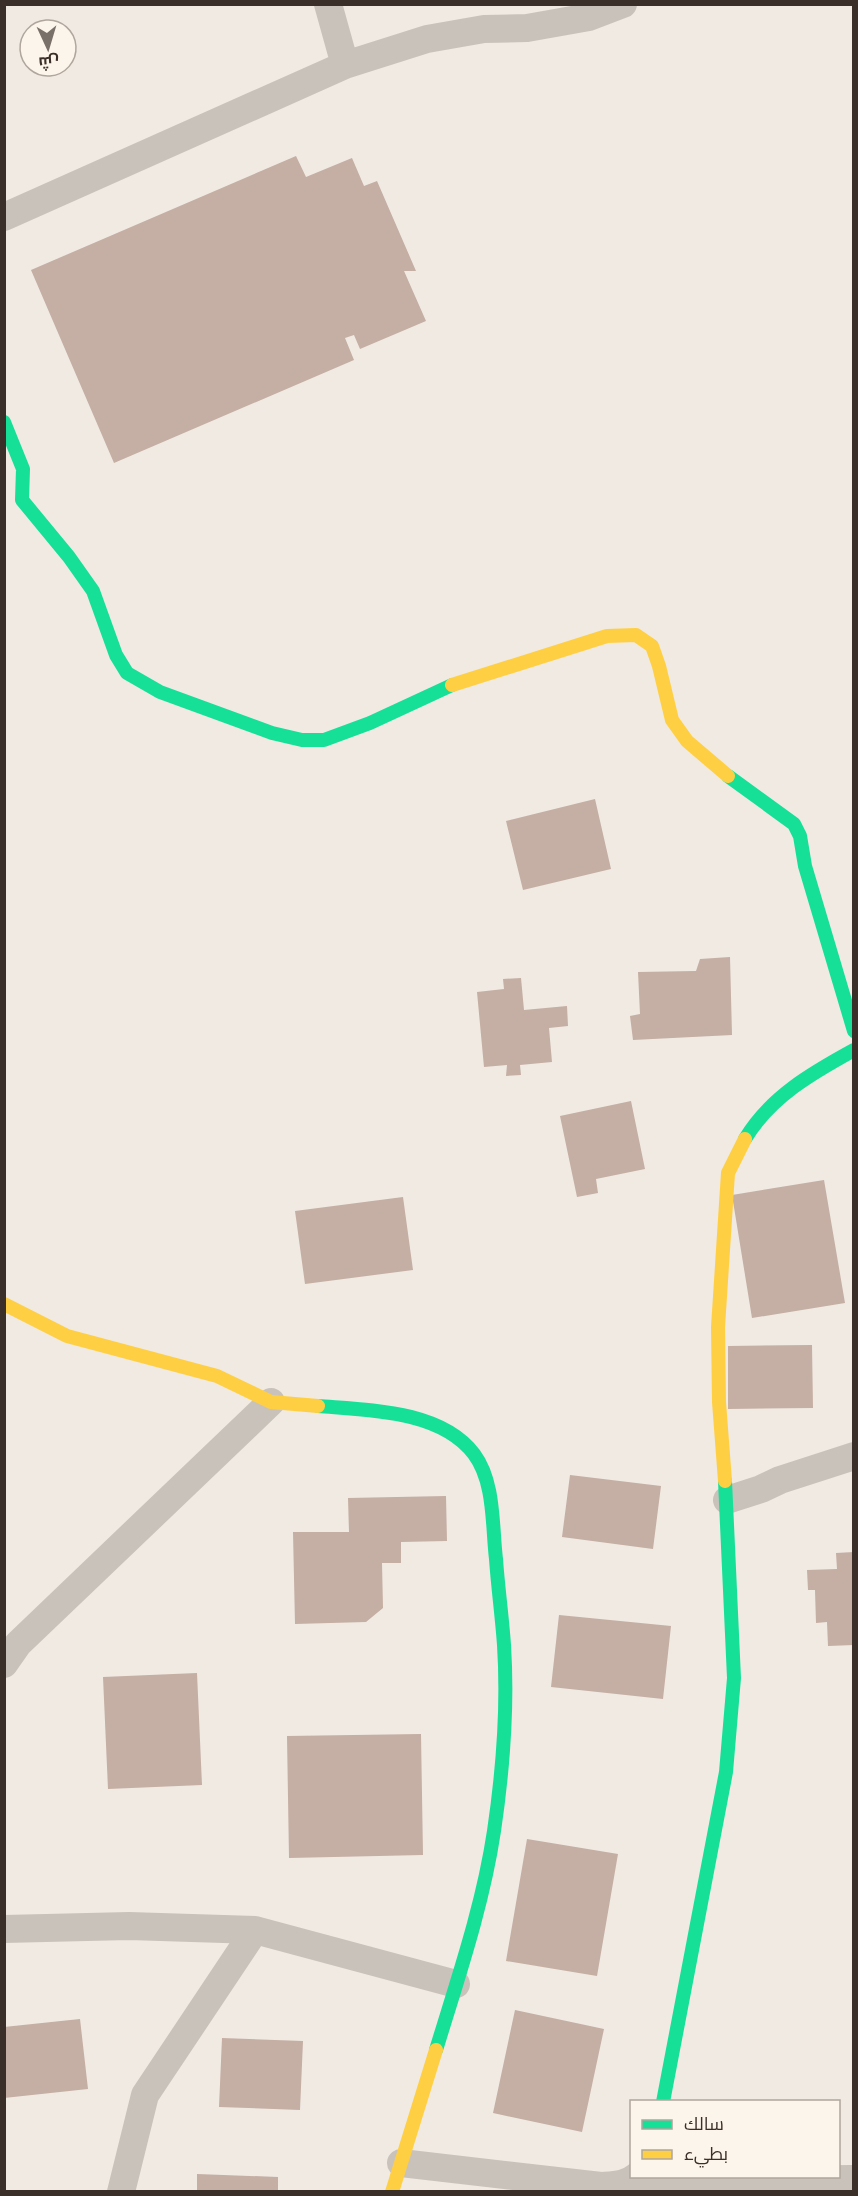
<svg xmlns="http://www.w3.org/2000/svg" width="858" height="2196" viewBox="0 0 858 2196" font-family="'Work Sans',Cairo,sans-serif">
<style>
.building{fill:#c5aea3}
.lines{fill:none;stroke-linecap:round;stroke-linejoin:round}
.street{stroke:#c9c2bb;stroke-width:28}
.fast{stroke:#16e098;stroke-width:14}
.slow{stroke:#ffcf43;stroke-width:14}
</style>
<rect width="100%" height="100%" fill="#f0eae3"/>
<!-- building -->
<path class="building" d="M 296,156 L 306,177 L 352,158 L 364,186 L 377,181 L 416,271 L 404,271 L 426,321 L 360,349 L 354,335 L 345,338 L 354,360 L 114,463 L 31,270 Z
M 595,799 L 611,869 L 523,890 L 506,821 Z
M 730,957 L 732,1035 L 633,1040 L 630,1016 L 640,1014 L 638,972 L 696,971 L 700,959 Z
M 521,978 L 524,1010 L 567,1006 L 568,1026 L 549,1028 L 552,1062 L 520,1065 L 521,1075 L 506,1076 L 507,1065 L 484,1067 L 477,992 L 504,989 L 503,979 Z
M 631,1101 L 645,1169 L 596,1179 L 598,1193 L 577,1197 L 560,1116 Z
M 824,1180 L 845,1303 L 752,1318 L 732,1195 Z
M 403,1197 L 413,1270 L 305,1284 L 295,1211 Z
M 812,1345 L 813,1408 L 728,1409 L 728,1346 Z
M 570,1475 L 661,1486 L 653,1549 L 562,1537 Z
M 446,1496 L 447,1541 L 401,1542 L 401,1563 L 382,1563 L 383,1608 L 366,1622 L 295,1624 L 293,1532 L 349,1532 L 348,1498 Z
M 854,1552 L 854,1645 L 828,1646 L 827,1622 L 816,1623 L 815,1590 L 808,1590 L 807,1570 L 837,1569 L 836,1553 Z
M 559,1615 L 671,1626 L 663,1699 L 551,1687 Z
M 197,1673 L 202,1785 L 108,1789 L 103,1677 Z
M 421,1734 L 423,1855 L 289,1858 L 287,1736 Z
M 527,1839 L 618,1854 L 597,1976 L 506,1961 Z
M 515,2010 L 604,2029 L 582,2132 L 493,2113 Z
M 80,2019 L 88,2089 L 4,2098 L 4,2027 Z
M 222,2038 L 303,2041 L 300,2110 L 219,2107 Z
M 197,2174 L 278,2177 L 278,2192 L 197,2192 Z"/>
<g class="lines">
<!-- street -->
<path class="street" d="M 328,4 L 345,65
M 4,217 L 345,65 L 427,39 L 484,29 L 527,28 L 589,17 L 623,4
M 727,1500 L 761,1489 L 780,1480 L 854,1456
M 4,1664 L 18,1644 L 271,1402
M 4,1929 L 129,1926 L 255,1930 L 456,1984
M 401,2163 L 601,2186 C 614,2185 627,2185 637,2176
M 632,2180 L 854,2179
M 121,2192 L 145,2095 L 255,1930"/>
<!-- fast -->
<path class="fast" d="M 4,422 L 23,469 L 22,500 L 69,557 L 93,591 L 116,655 L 127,673 L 160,692 L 272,733 L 302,740 L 324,740 L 370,723 L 452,685
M 728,776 L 794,824 L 800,836 L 805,866 L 854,1031
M 745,1139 C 770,1097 812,1073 854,1050
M 318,1406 C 368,1410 441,1410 474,1454 C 495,1482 492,1526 496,1559 C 498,1588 502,1616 504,1645 C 508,1707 503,1770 494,1831 C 483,1905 458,1978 436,2050
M 663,2102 L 726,1772 L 734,1678 L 725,1481"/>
<!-- slow -->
<path class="slow" d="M 452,685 L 607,636 L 636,635 L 652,646 L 659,666 L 672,720 L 687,741 L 728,776
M 4,1304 L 67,1336 L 217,1376 L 271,1402 L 318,1406
M 725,1481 L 719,1402 L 718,1327 L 728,1173 L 745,1139
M 392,2192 L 436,2050"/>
</g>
<!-- border -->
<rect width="858" height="2196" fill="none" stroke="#3b2f29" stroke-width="12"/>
<!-- legend -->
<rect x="630" y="2100" width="210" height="78" fill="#fcf5eb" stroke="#afa69d" stroke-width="1.5"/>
<rect x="642" y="2120" width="30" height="9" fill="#16e098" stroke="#afa69d" stroke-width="1.5"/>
<text x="684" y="2130" font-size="18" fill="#3b2f29">سالك</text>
<rect x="642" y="2150" width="30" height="9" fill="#ffcf43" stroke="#afa69d" stroke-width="1.5"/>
<text x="684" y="2160" font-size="18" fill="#3b2f29">بطيء</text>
<!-- north arrow -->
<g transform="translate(48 48) rotate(176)"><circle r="28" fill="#fcf5eb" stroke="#afa69d" stroke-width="1.5"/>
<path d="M0-4.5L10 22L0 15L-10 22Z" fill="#7a706a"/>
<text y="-9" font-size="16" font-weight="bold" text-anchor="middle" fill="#3b2f29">ش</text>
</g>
</svg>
